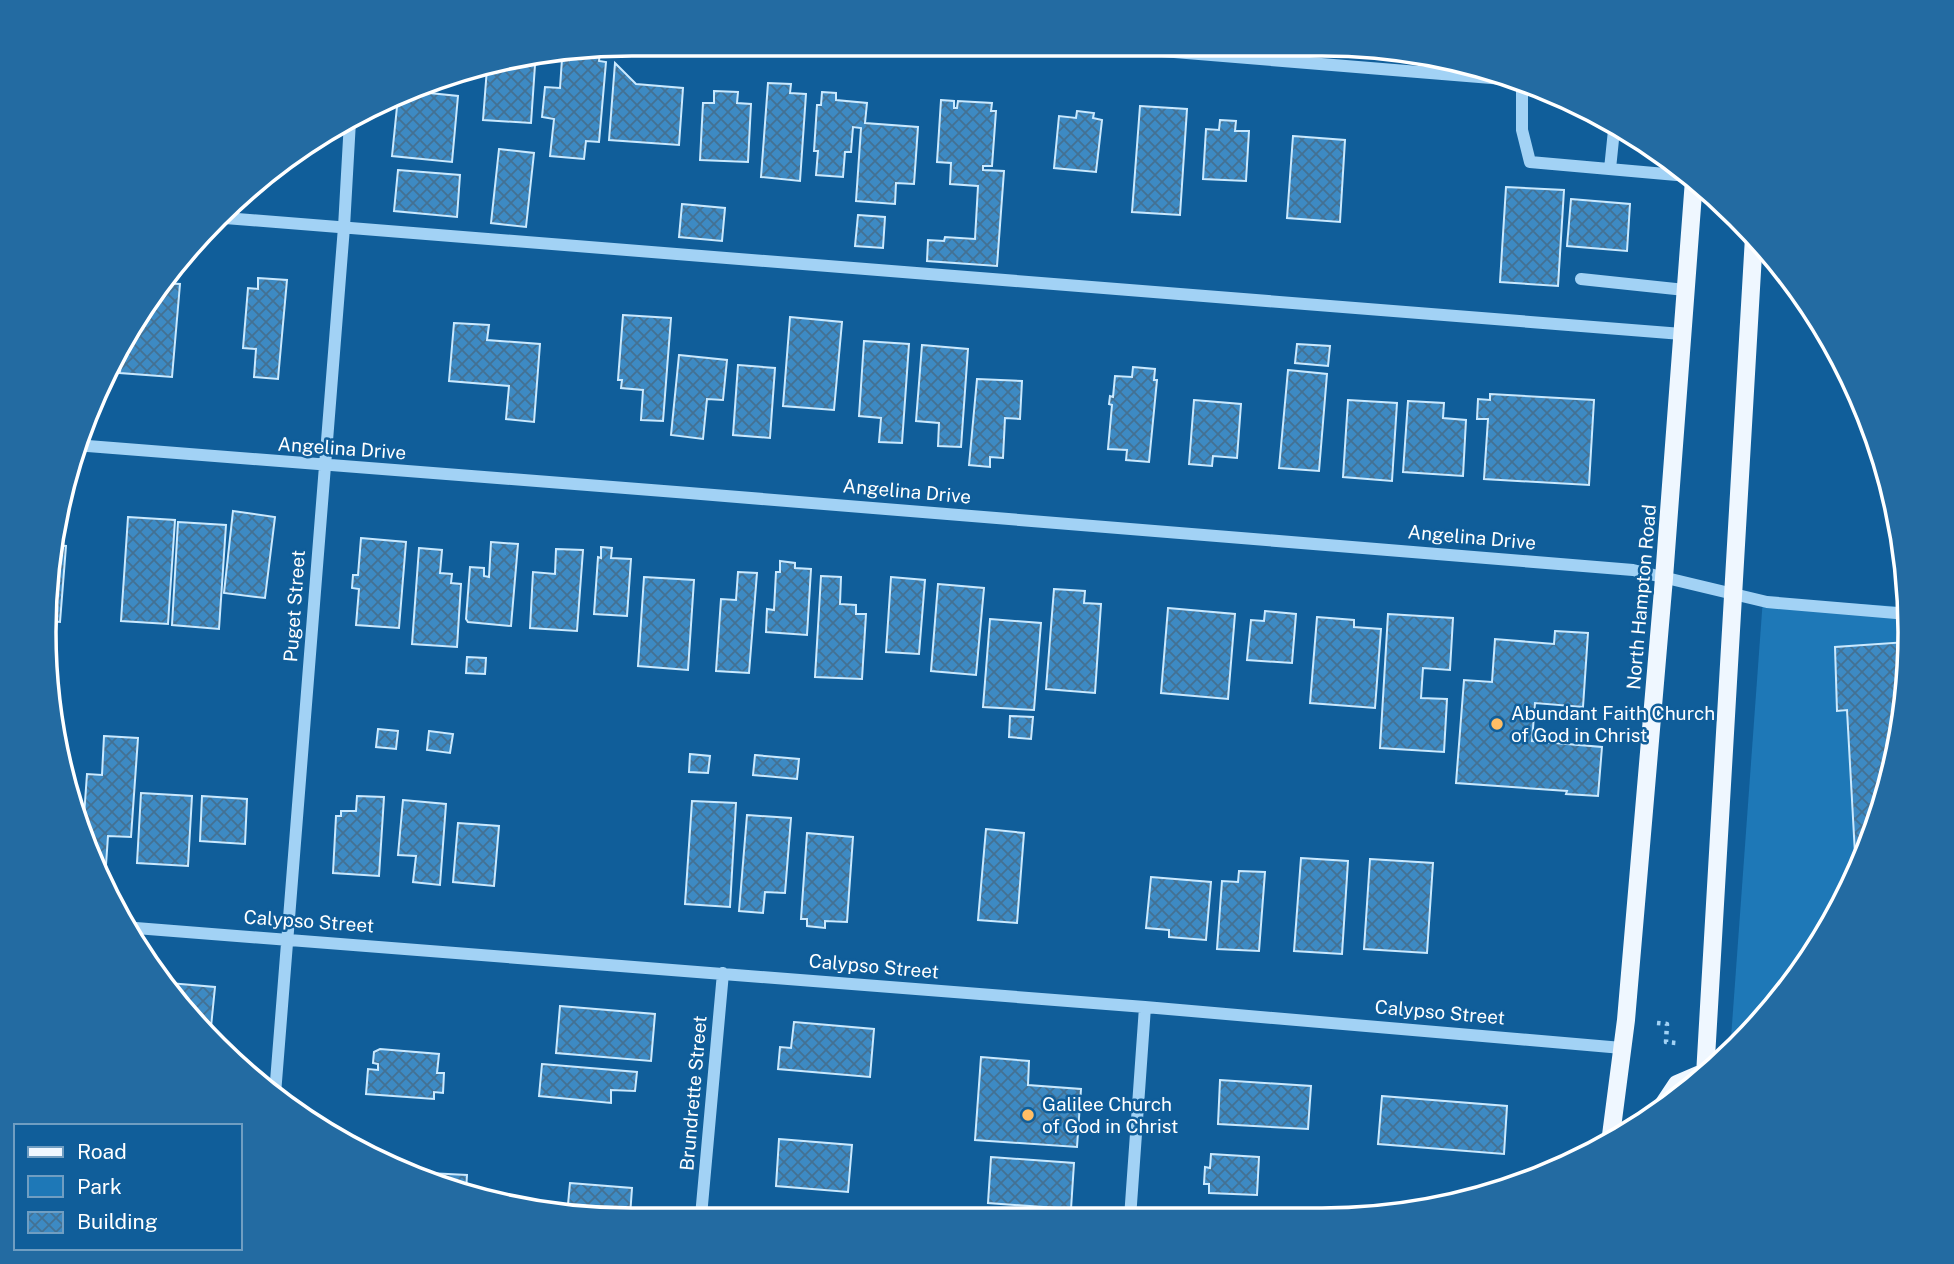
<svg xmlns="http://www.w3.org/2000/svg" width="1954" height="1264" viewBox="0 0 1954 1264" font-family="'Public Sans',sans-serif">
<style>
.park{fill:#1e78b7}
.building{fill:url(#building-cross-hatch);stroke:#cae9fe;stroke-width:2}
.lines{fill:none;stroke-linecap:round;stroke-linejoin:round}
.path{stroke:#a2d2f5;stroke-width:4.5;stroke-dasharray:3.5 5;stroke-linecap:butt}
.minor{stroke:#a2d2f5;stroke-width:12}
.major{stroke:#eff7ff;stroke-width:18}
.poi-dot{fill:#ffbe65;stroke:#105e9a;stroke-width:2.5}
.labels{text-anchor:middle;stroke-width:5;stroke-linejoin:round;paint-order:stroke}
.street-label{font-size:19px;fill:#fff;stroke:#105e9a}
.poi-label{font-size:19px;fill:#fff;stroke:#105e9a;text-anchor:start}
.rim{fill:none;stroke:#fff;stroke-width:3.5}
</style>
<defs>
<pattern id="building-cross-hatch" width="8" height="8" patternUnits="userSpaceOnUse" patternTransform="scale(1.75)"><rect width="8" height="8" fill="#3d8ac3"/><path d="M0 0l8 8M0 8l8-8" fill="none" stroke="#437193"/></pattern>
</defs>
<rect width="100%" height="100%" fill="#105e9a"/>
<!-- park -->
<path class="park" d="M 1763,598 L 1909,607 L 1905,708 L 1879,821 L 1832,926 L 1765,1020 L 1730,1052 Z"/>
<!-- building -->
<path class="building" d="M 588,51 L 600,52 L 599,61 L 606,62 L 599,142 L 586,141 L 584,159 L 550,156 L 554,119 L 542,117 L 545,87 L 560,88 L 562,59 L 569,60 L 569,54 Z
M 615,63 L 636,84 L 683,88 L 679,145 L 609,140 Z
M 512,64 L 535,65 L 531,123 L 483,120 L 487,68 Z
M 768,83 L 791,84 L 790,93 L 806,94 L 800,181 L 761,177 Z
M 410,91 L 458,96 L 452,162 L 392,156 L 398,97 Z
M 714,91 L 738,92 L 737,103 L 751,104 L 748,162 L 700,160 L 703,103 L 714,103 Z
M 822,92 L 836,93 L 836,100 L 867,103 L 865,123 L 918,127 L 914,184 L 896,183 L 895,204 L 856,201 L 861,128 L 853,127 L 851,152 L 845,152 L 843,177 L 816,175 L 818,151 L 814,151 L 817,105 L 821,105 Z
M 941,100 L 954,101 L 954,108 L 957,108 L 958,101 L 992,103 L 991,111 L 996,111 L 992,166 L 983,166 L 983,170 L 1004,171 L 997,266 L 927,261 L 928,240 L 944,241 L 945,237 L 975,239 L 978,186 L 950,184 L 951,163 L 937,162 Z
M 1140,106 L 1187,109 L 1180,215 L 1132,212 Z
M 1077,111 L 1094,113 L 1093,118 L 1102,120 L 1096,172 L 1054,168 L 1059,116 L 1076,118 Z
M 1220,120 L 1236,121 L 1235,131 L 1249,131 L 1246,181 L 1203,179 L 1206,129 L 1219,130 Z
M 1293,136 L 1345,140 L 1340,222 L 1287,218 Z
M 499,149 L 534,153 L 526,227 L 491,223 Z
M 398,170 L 460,175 L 457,217 L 394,211 Z
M 1506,187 L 1564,190 L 1558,286 L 1500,282 Z
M 1571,199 L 1630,204 L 1627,251 L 1567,246 Z
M 682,204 L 725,208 L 722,241 L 679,237 Z
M 858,215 L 885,217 L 883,248 L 855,246 Z
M 258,278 L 287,280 L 278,379 L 254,377 L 256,349 L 243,348 L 248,288 L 258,289 Z
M 161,283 L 180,284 L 172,377 L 120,373 L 121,356 Z
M 623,315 L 671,318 L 663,421 L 641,420 L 643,390 L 621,388 L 622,380 L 618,380 Z
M 790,317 L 842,322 L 834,410 L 783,406 Z
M 454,323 L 489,325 L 487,340 L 540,344 L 534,422 L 506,419 L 509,386 L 449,381 Z
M 864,341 L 909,344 L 902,443 L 879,442 L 881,418 L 859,416 Z
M 1297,344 L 1330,346 L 1328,366 L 1295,363 Z
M 922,345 L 968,349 L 961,447 L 938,446 L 939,423 L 916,421 Z
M 679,355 L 727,360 L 723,400 L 707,399 L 703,439 L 671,435 Z
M 738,365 L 775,368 L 770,438 L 733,435 Z
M 1133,367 L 1155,369 L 1154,380 L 1157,380 L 1149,462 L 1126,460 L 1127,450 L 1108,449 L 1112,405 L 1109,404 L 1110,396 L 1113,397 L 1115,376 L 1132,377 Z
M 1288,370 L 1327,374 L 1319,471 L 1279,468 Z
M 977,379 L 1022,381 L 1020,419 L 1005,418 L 1003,458 L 990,457 L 990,467 L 969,465 Z
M 1490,394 L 1594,400 L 1589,485 L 1484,479 L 1488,419 L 1477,419 L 1478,399 L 1490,400 Z
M 1194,400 L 1241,404 L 1237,458 L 1213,456 L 1212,466 L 1189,464 Z
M 1348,400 L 1397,403 L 1392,481 L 1343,477 Z
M 1408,401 L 1444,403 L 1443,418 L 1466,420 L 1463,476 L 1403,472 Z
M 233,511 L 275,517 L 265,598 L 224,593 Z
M 128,517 L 175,520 L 168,624 L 121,621 Z
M 178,522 L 226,525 L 219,629 L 172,625 Z
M 361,538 L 406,542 L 399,628 L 356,625 L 359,589 L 352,588 L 353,575 L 358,575 Z
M 491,542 L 518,544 L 511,626 L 468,622 L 466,619 L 470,567 L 484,568 L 484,576 L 489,577 Z
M 55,545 L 66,546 L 60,622 L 48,621 L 45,594 Z
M 601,547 L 612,548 L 611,558 L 631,559 L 627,616 L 594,614 L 598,557 L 601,558 Z
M 419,548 L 442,550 L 440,573 L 452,574 L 451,583 L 461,584 L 457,647 L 412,644 Z
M 556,549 L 583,550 L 577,631 L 530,628 L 533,572 L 555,574 Z
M 780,561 L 795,563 L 795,568 L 811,569 L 807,635 L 766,632 L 767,609 L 774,610 L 776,572 L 780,572 Z
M 738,572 L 757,573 L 749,673 L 716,671 L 721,599 L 736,600 Z
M 821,576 L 841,577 L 840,604 L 856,605 L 856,614 L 866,614 L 862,679 L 815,677 Z
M 644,577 L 694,580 L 688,670 L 638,666 Z
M 891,577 L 925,580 L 919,654 L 886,652 Z
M 938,584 L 984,588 L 976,675 L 931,671 Z
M 1054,589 L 1085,591 L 1084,603 L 1101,604 L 1095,693 L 1046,689 Z
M 1168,608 L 1235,614 L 1228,699 L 1161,693 Z
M 1265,611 L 1296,614 L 1292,663 L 1247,660 L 1251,620 L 1264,621 Z
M 1388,614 L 1453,618 L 1450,670 L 1423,668 L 1421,698 L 1447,699 L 1444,752 L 1380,748 Z
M 1317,617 L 1354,620 L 1354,627 L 1381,629 L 1375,708 L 1310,703 Z
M 990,619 L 1041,623 L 1034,710 L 983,707 Z
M 1555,631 L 1588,633 L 1583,707 L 1535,703 L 1532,741 L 1602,747 L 1598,796 L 1566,794 L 1567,791 L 1456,783 L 1464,680 L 1492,682 L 1495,639 L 1554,644 Z
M 1907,642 L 1905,708 L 1879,821 L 1856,872 L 1847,710 L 1837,711 L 1835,647 Z
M 467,657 L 486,658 L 485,674 L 466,673 Z
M 1010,716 L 1033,717 L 1031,739 L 1009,737 Z
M 378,729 L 398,731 L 396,749 L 376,747 Z
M 429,731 L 453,734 L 450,753 L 427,750 Z
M 104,736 L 138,738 L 131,837 L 108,836 L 106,865 L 97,865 L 83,830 L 87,774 L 102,775 Z
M 690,754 L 710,756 L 708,773 L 689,772 Z
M 755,755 L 799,759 L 797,779 L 753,775 Z
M 141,793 L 192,796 L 188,866 L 137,863 Z
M 202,796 L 247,799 L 245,844 L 200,841 Z
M 357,796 L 384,797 L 379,876 L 333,873 L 336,816 L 341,816 L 341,811 L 356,811 Z
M 403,800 L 446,804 L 440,885 L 413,882 L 416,856 L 398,855 Z
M 692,801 L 736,803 L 730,907 L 685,904 Z
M 747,815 L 791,818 L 785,893 L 765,892 L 763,913 L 739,911 Z
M 458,823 L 499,826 L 494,886 L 453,882 Z
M 986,829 L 1024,833 L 1017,923 L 978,920 Z
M 807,833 L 853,837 L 847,922 L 825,921 L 825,928 L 807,926 L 807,919 L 801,919 Z
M 1301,858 L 1348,861 L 1342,954 L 1294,951 Z
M 1370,859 L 1433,863 L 1427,953 L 1364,949 Z
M 1239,871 L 1265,872 L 1259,951 L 1217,949 L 1222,881 L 1238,882 Z
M 1151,877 L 1211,882 L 1206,940 L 1169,937 L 1169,930 L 1146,928 Z
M 1838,888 L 1848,889 L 1836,916 Z
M 169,983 L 215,987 L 211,1027 L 205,1027 Z
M 560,1006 L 655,1014 L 651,1061 L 556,1053 Z
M 794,1022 L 874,1029 L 870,1077 L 778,1069 L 780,1047 L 791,1048 Z
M 380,1049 L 439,1054 L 437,1073 L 444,1073 L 443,1093 L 434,1092 L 434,1099 L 366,1094 L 368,1069 L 378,1070 L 378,1064 L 373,1063 L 374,1052 Z
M 981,1057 L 1029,1061 L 1028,1085 L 1081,1089 L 1077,1147 L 975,1140 Z
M 542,1064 L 637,1072 L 635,1091 L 611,1090 L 611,1103 L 539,1096 Z
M 1220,1080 L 1311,1086 L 1308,1129 L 1218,1124 Z
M 1382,1096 L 1507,1106 L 1504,1154 L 1378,1144 Z
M 779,1139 L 852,1145 L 848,1192 L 776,1186 Z
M 1211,1154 L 1259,1157 L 1257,1195 L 1209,1193 L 1209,1184 L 1204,1184 L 1205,1167 L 1210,1168 Z
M 991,1157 L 1074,1163 L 1071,1209 L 988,1203 Z
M 428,1173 L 467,1175 L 466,1191 L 428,1181 Z
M 570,1183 L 632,1188 L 630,1216 L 567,1215 Z"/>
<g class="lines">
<!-- path -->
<path class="path" d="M 1657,1023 L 1667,1024 L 1666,1042 L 1676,1043"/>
<!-- minor -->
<path class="minor" d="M 1113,47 L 1516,80
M 1522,82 L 1522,130 L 1530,162 L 1688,176
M 1610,169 L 1614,130
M 225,218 L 1682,334
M 1581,279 L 1685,290
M 75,445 L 689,493 L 1633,570 L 1767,602 L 1908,614
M 123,927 L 1145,1007 L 1622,1048
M 275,1094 L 344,227 L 350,121
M 701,1216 L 723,973
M 1130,1218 L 1145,1007"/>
<!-- major -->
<path class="major" d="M 1705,1075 L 1754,237
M 1659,1111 L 1677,1084 L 1705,1072
M 1610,1143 L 1626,1020 L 1664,578 L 1694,180"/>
</g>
<!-- markers -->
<g class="poi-dot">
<circle cx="1497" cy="724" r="7"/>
<circle cx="1028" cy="1115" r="7"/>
</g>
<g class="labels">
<!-- street labels -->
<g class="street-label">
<text transform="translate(342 448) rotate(4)" y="7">Angelina Drive</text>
<text transform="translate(907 491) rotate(5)" y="7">Angelina Drive</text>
<text transform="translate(1472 537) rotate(5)" y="7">Angelina Drive</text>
<text transform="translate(1641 597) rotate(-85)" y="7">North Hampton Road</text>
<text transform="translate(294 606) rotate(-86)" y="7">Puget Street</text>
<text transform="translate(309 921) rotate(4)" y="7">Calypso Street</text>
<text transform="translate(874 966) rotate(5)" y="7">Calypso Street</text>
<text transform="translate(1440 1012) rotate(5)" y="7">Calypso Street</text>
<text transform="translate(693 1093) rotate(-85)" y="7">Brundrette Street</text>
</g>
<!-- poi labels -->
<g class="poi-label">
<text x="1511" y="720">Abundant Faith Church<tspan x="1511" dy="22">of God in Christ</tspan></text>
<text x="1042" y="1111">Galilee Church<tspan x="1042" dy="22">of God in Christ</tspan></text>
</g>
</g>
<!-- crop -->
<path d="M0 0H1954V1264H0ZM632 56H1322A576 576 0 0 1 1898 632V632A576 576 0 0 1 1322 1208H632A576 576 0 0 1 56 632V632A576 576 0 0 1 632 56Z" fill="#236ba2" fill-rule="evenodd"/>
<path class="rim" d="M632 56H1322A576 576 0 0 1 1898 632V632A576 576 0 0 1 1322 1208H632A576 576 0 0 1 56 632V632A576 576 0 0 1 632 56Z"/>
<!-- legend -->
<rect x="14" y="1124" width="228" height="126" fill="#105e9a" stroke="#709ec2" stroke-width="2"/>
<rect x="28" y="1147" width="35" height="10" fill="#eff7ff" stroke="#709ec2" stroke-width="2"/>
<text x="77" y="1159" font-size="21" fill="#ffffff">Road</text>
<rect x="28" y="1176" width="35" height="21" fill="#1e78b7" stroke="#709ec2" stroke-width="2"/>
<text x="77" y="1194" font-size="21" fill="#ffffff">Park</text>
<rect x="28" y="1212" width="35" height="21" fill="url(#building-cross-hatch)" stroke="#709ec2" stroke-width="2"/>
<text x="77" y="1229" font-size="21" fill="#ffffff">Building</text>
</svg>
